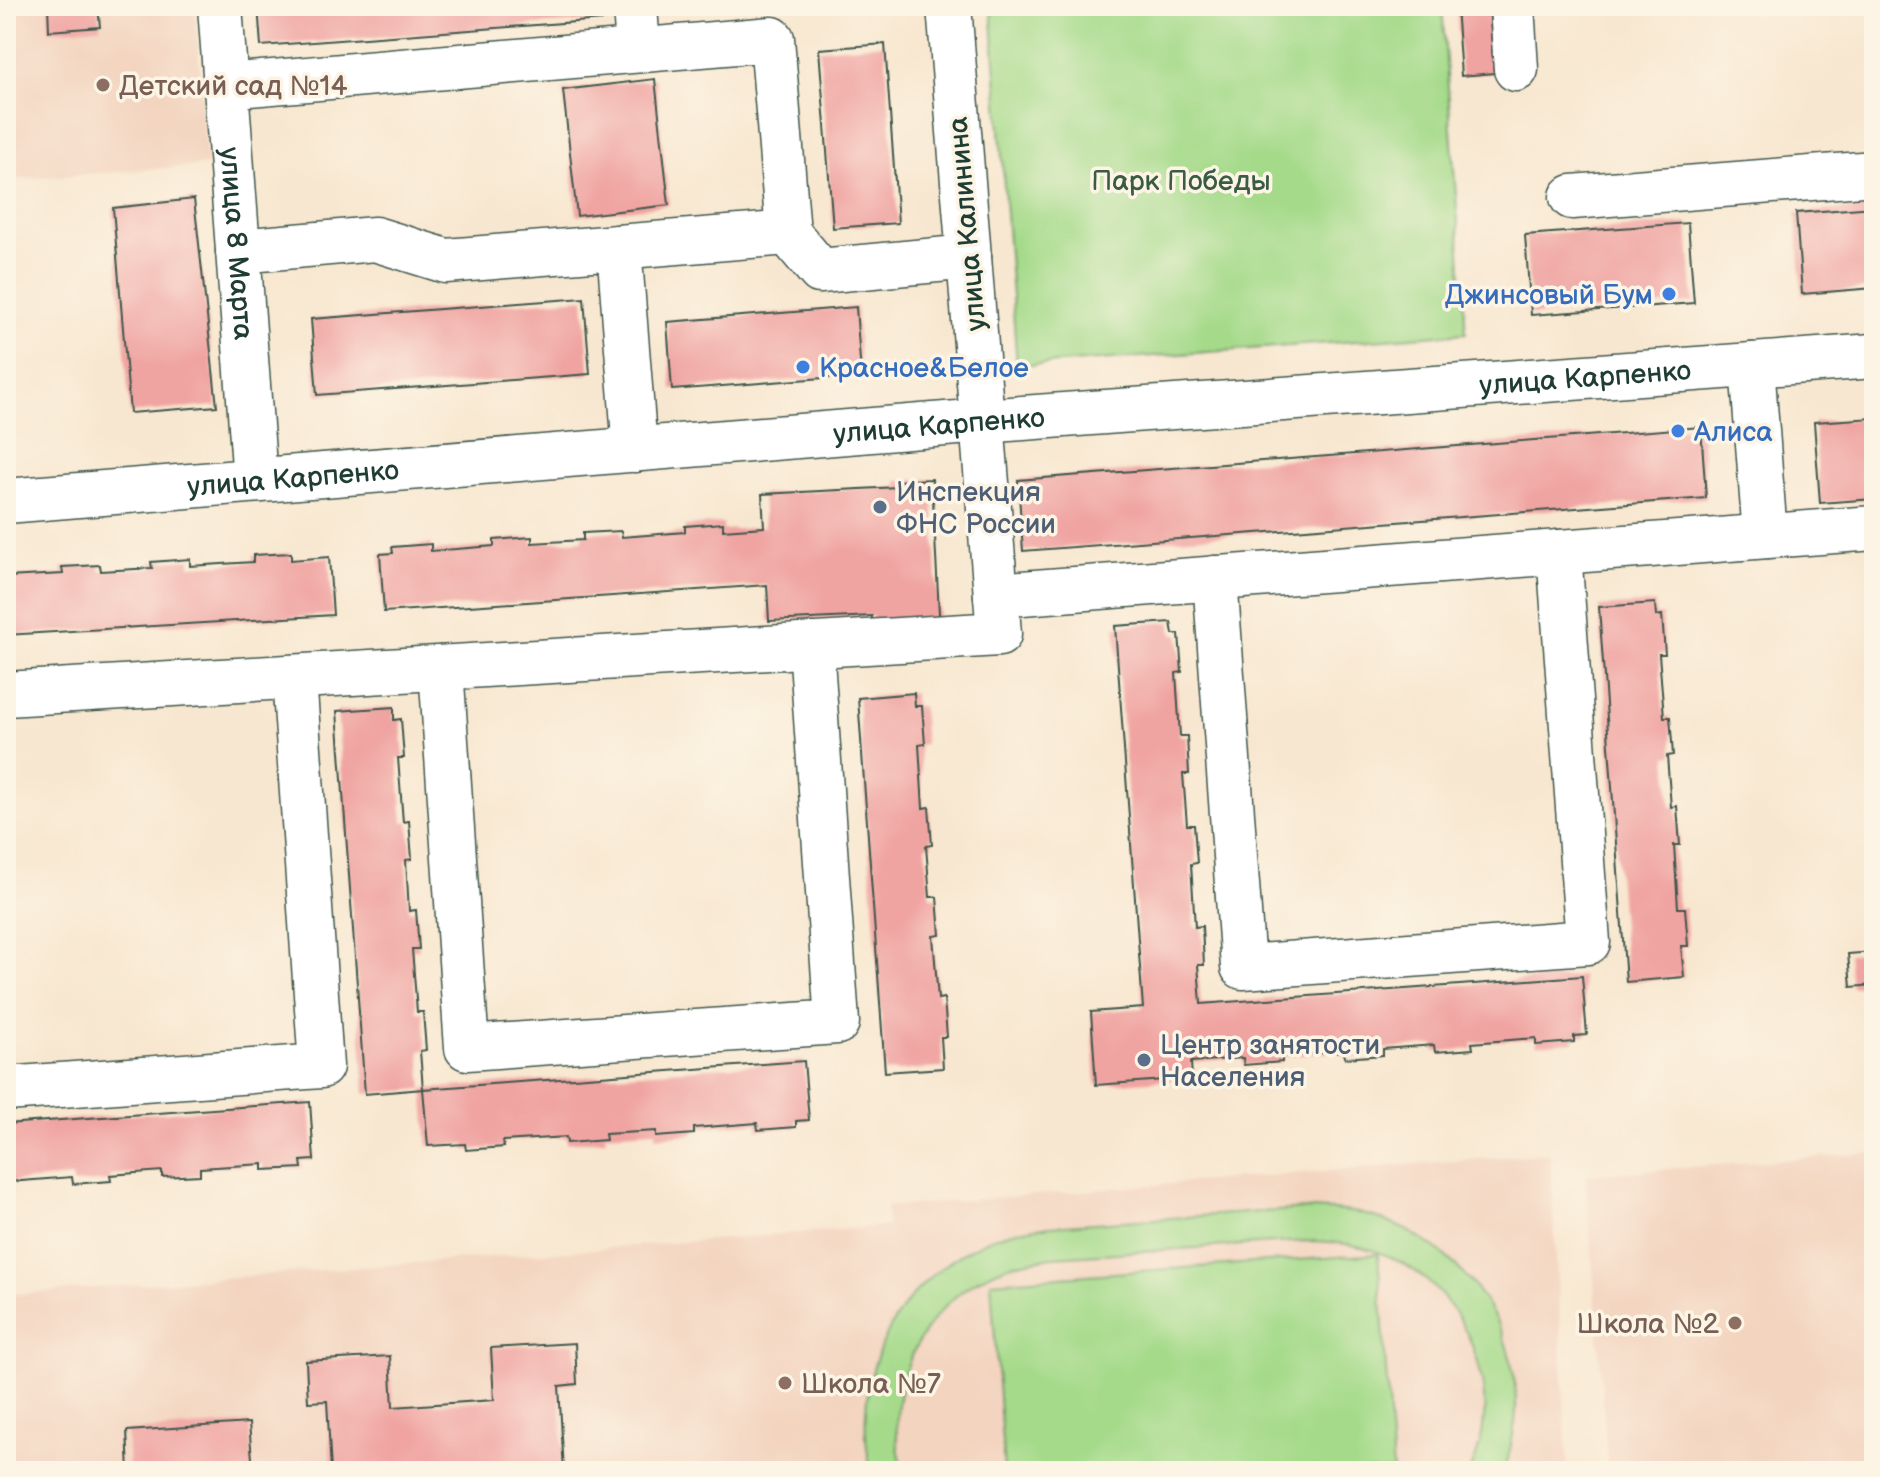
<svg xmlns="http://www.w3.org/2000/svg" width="1880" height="1477" viewBox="0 0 1880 1477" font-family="'Balsamiq Sans',sans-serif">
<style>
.built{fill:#f3d4bf}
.green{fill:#a5da8a;stroke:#628c5f;stroke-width:2}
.building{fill:#f0a4a2}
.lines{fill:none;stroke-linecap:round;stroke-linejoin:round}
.minor-casing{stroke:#40564b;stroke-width:47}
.minor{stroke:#fff;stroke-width:44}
.education-dot{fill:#8d6e63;stroke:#fcf5e5;stroke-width:3}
.shop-dot{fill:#3f7fe0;stroke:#fcf5e5;stroke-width:3}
.service-dot{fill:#5c6f8a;stroke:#fcf5e5;stroke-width:3}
.labels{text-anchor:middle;stroke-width:7;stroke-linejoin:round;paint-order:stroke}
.education-label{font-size:28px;fill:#785e54;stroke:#fcf5e5;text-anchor:start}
.park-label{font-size:28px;fill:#3a5c45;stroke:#fcf5e5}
.street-label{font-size:28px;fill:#1f3d34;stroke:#fcf5e5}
.shop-label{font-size:28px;fill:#366cbe;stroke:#fcf5e5;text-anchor:start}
.service-label{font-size:28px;fill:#4e5e75;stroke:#fcf5e5;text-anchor:start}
</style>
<rect width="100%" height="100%" fill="#fcf5e5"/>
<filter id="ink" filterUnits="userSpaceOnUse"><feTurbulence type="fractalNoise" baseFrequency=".0125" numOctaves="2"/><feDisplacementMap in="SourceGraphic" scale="16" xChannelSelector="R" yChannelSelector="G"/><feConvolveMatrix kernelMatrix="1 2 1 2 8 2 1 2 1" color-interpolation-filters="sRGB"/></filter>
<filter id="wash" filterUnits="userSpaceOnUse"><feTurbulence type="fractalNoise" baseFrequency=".006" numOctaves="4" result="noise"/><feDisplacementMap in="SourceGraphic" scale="32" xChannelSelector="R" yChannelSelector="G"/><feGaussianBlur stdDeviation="1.8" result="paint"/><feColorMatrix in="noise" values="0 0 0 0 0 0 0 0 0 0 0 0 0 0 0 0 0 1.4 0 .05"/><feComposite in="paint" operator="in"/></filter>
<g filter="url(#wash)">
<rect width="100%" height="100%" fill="#f8e7d0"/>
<!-- built -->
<path class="built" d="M 6,6 L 195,6 L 207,165 L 6,180 Z
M 1550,1153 L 1568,1471 L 6,1471 L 6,1295 L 887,1226 L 886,1207 Z
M 1874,1153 L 1874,1471 L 1608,1471 L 1586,1175 Z"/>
<!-- green -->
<path class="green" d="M 991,6 L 1442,6 L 1466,333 L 1017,366 Z
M 1307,1209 C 1329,1210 1352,1210 1374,1217 C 1457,1243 1519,1321 1516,1411 C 1515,1431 1510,1451 1505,1471 L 1470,1471 C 1504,1402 1475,1312 1412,1269 C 1381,1248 1345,1241 1307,1241 L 1053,1257 C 1034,1260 1015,1262 998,1270 C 930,1298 888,1374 898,1447 C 899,1455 902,1463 904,1471 L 871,1471 C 849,1375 895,1283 984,1242 C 1004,1232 1027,1229 1049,1226 Z
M 1378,1254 L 1393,1471 L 1004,1471 L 991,1282 Z"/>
<g id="blocks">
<!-- building -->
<path class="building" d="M 48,6 L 98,6 L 100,27 L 49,31 Z
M 258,6 L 601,6 L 602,20 L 261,46 Z
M 1456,6 L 1489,6 L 1494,73 L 1461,76 Z
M 885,44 L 898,223 L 833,228 L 819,49 Z
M 655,79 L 669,205 L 577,216 L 563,90 Z
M 194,199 L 217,406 L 130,413 L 113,208 Z
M 1874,207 L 1874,288 L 1802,294 L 1796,213 Z
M 1688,223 L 1694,303 L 1531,315 L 1525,235 Z
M 584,298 L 590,374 L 317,395 L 311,319 Z
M 856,307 L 861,375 L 672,390 L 667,322 Z
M 1874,418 L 1874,499 L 1820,503 L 1814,422 Z
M 1701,427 L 1706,498 L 1023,551 L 1018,480 Z
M 932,479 L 940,633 L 873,636 L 872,616 L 769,621 L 767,585 L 384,612 L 380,554 L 393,553 L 392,547 L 431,544 L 431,551 L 494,546 L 494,540 L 532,537 L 532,543 L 583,540 L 583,533 L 621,531 L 622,537 L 685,532 L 685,526 L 723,523 L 723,530 L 764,527 L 762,494 L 898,487 L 897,481 Z
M 291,553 L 291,560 L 329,557 L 333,615 L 6,635 L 6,577 L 63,574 L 62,567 L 100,565 L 101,571 L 152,568 L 151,562 L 190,559 L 190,566 L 253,562 L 253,555 Z
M 1655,603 L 1656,616 L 1662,615 L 1665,654 L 1659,654 L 1664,717 L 1670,717 L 1673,755 L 1667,756 L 1671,807 L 1677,806 L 1680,845 L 1674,845 L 1678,908 L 1685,908 L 1688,946 L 1681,946 L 1684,977 L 1626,982 L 1599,607 Z
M 1171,622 L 1173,634 L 1179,634 L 1182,672 L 1176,673 L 1180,736 L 1187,736 L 1189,774 L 1183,774 L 1187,825 L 1194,825 L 1197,863 L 1191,864 L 1195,927 L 1202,926 L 1204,965 L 1198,965 L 1201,1004 L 1582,976 L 1587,1035 L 1574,1036 L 1574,1042 L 1536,1045 L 1536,1038 L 1472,1043 L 1473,1049 L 1435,1052 L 1434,1045 L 1383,1049 L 1383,1055 L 1345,1058 L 1344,1051 L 1282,1056 L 1282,1062 L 1244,1065 L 1243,1058 L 1191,1062 L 1192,1078 L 1096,1085 L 1091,1012 L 1143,1008 L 1115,626 Z
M 914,693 L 915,706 L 922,706 L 925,744 L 919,745 L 923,808 L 929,807 L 932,845 L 926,846 L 930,897 L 937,897 L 940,935 L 933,936 L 938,999 L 944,998 L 947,1037 L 941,1037 L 943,1068 L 885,1072 L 858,698 Z
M 394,707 L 394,720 L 401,719 L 404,758 L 398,758 L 403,822 L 409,821 L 412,859 L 406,860 L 409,911 L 416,910 L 419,949 L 412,949 L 417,1012 L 423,1012 L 426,1050 L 420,1051 L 423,1089 L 365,1094 L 337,711 Z
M 1874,952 L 1874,985 L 1851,987 L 1848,954 Z
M 804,1061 L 809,1120 L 796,1121 L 796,1127 L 758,1130 L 757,1123 L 694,1128 L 694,1134 L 656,1137 L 656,1131 L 605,1134 L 606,1140 L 567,1143 L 566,1137 L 503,1141 L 504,1147 L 466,1150 L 465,1144 L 428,1146 L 423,1089 Z
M 310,1102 L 314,1160 L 301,1161 L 302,1168 L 263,1170 L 263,1164 L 200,1168 L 200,1175 L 162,1177 L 162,1171 L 110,1175 L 111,1181 L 73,1184 L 72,1177 L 9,1182 L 10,1188 L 6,1188 L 6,1124 Z
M 1874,1224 L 1874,1283 L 1871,1283 L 1866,1225 Z
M 575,1343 L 577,1384 L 559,1386 L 564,1471 L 331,1471 L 327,1401 L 308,1402 L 306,1361 L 390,1356 L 393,1407 L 494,1400 L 491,1348 Z
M 249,1423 L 253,1471 L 129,1471 L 127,1431 Z"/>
</g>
</g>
<g filter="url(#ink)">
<use href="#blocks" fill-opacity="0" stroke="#40564b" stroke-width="2"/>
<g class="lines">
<defs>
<g id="minor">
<path id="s1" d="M 220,6 L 255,480"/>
<path d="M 635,6 L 638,50"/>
<path d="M 1512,6 L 1516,69"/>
<path d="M 226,86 L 772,39 L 788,233"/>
<path d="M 1572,197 L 1874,173"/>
<path d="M 619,247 L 635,450"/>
<path d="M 238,251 L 375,239 L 446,261 L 788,233 L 820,271 L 969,257"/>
<path d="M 1752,365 L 1765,536"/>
<path id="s2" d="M 6,501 L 982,421 L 1874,356"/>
<path d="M 1215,578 L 1243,967 L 1588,942 L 1559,552"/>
<path d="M 996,595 L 1874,528"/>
<path d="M 441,668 L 467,1048 L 837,1022 L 811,645"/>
<path d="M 6,694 L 999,634 L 949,6"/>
<path d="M 6,1089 L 321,1066 L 294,677"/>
</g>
</defs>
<!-- minor casing -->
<use href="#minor" class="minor-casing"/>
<!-- minor -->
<use href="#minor" class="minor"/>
</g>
</g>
<!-- markers -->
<g class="education-dot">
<circle cx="103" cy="85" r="8"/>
<circle cx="1735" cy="1323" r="8"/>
<circle cx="785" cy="1383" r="8"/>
</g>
<g class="shop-dot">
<circle cx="1669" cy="294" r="8"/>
<circle cx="803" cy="367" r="8"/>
<circle cx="1678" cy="431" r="8"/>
</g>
<g class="service-dot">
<circle cx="880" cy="507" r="8"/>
<circle cx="1144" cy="1060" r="8"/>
</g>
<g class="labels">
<!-- education labels -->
<g class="education-label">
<text x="119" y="95">Детский сад №14</text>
<text x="1719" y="1333" text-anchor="end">Школа №2</text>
<text x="801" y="1393">Школа №7</text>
</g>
<!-- park labels -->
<g class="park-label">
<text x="1181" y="190">Парк Победы</text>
</g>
<!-- street labels -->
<g class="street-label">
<text transform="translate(966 224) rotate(-95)" y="10">улица Калинина</text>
<text dy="10" stroke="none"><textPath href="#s1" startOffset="238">улица 8 Марта</textPath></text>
<text dy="10" stroke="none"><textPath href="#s2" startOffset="1584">улица Карпенко</textPath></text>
<text dy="10" stroke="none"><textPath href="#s2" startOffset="936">улица Карпенко</textPath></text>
<text dy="10" stroke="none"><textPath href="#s2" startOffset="288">улица Карпенко</textPath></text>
</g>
<!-- shop labels -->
<g class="shop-label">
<text x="1653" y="304" text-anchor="end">Джинсовый Бум</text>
<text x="819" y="377">Красное&amp;Белое</text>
<text x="1694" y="441">Алиса</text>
</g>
<!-- service labels -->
<g class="service-label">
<text x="896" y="501">Инспекция<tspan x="896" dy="32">ФНС России</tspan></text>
<text x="1160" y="1054">Центр занятости<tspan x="1160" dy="32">Населения</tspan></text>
</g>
</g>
<!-- margin -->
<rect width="1880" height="1477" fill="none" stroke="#fcf5e5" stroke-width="32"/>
</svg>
